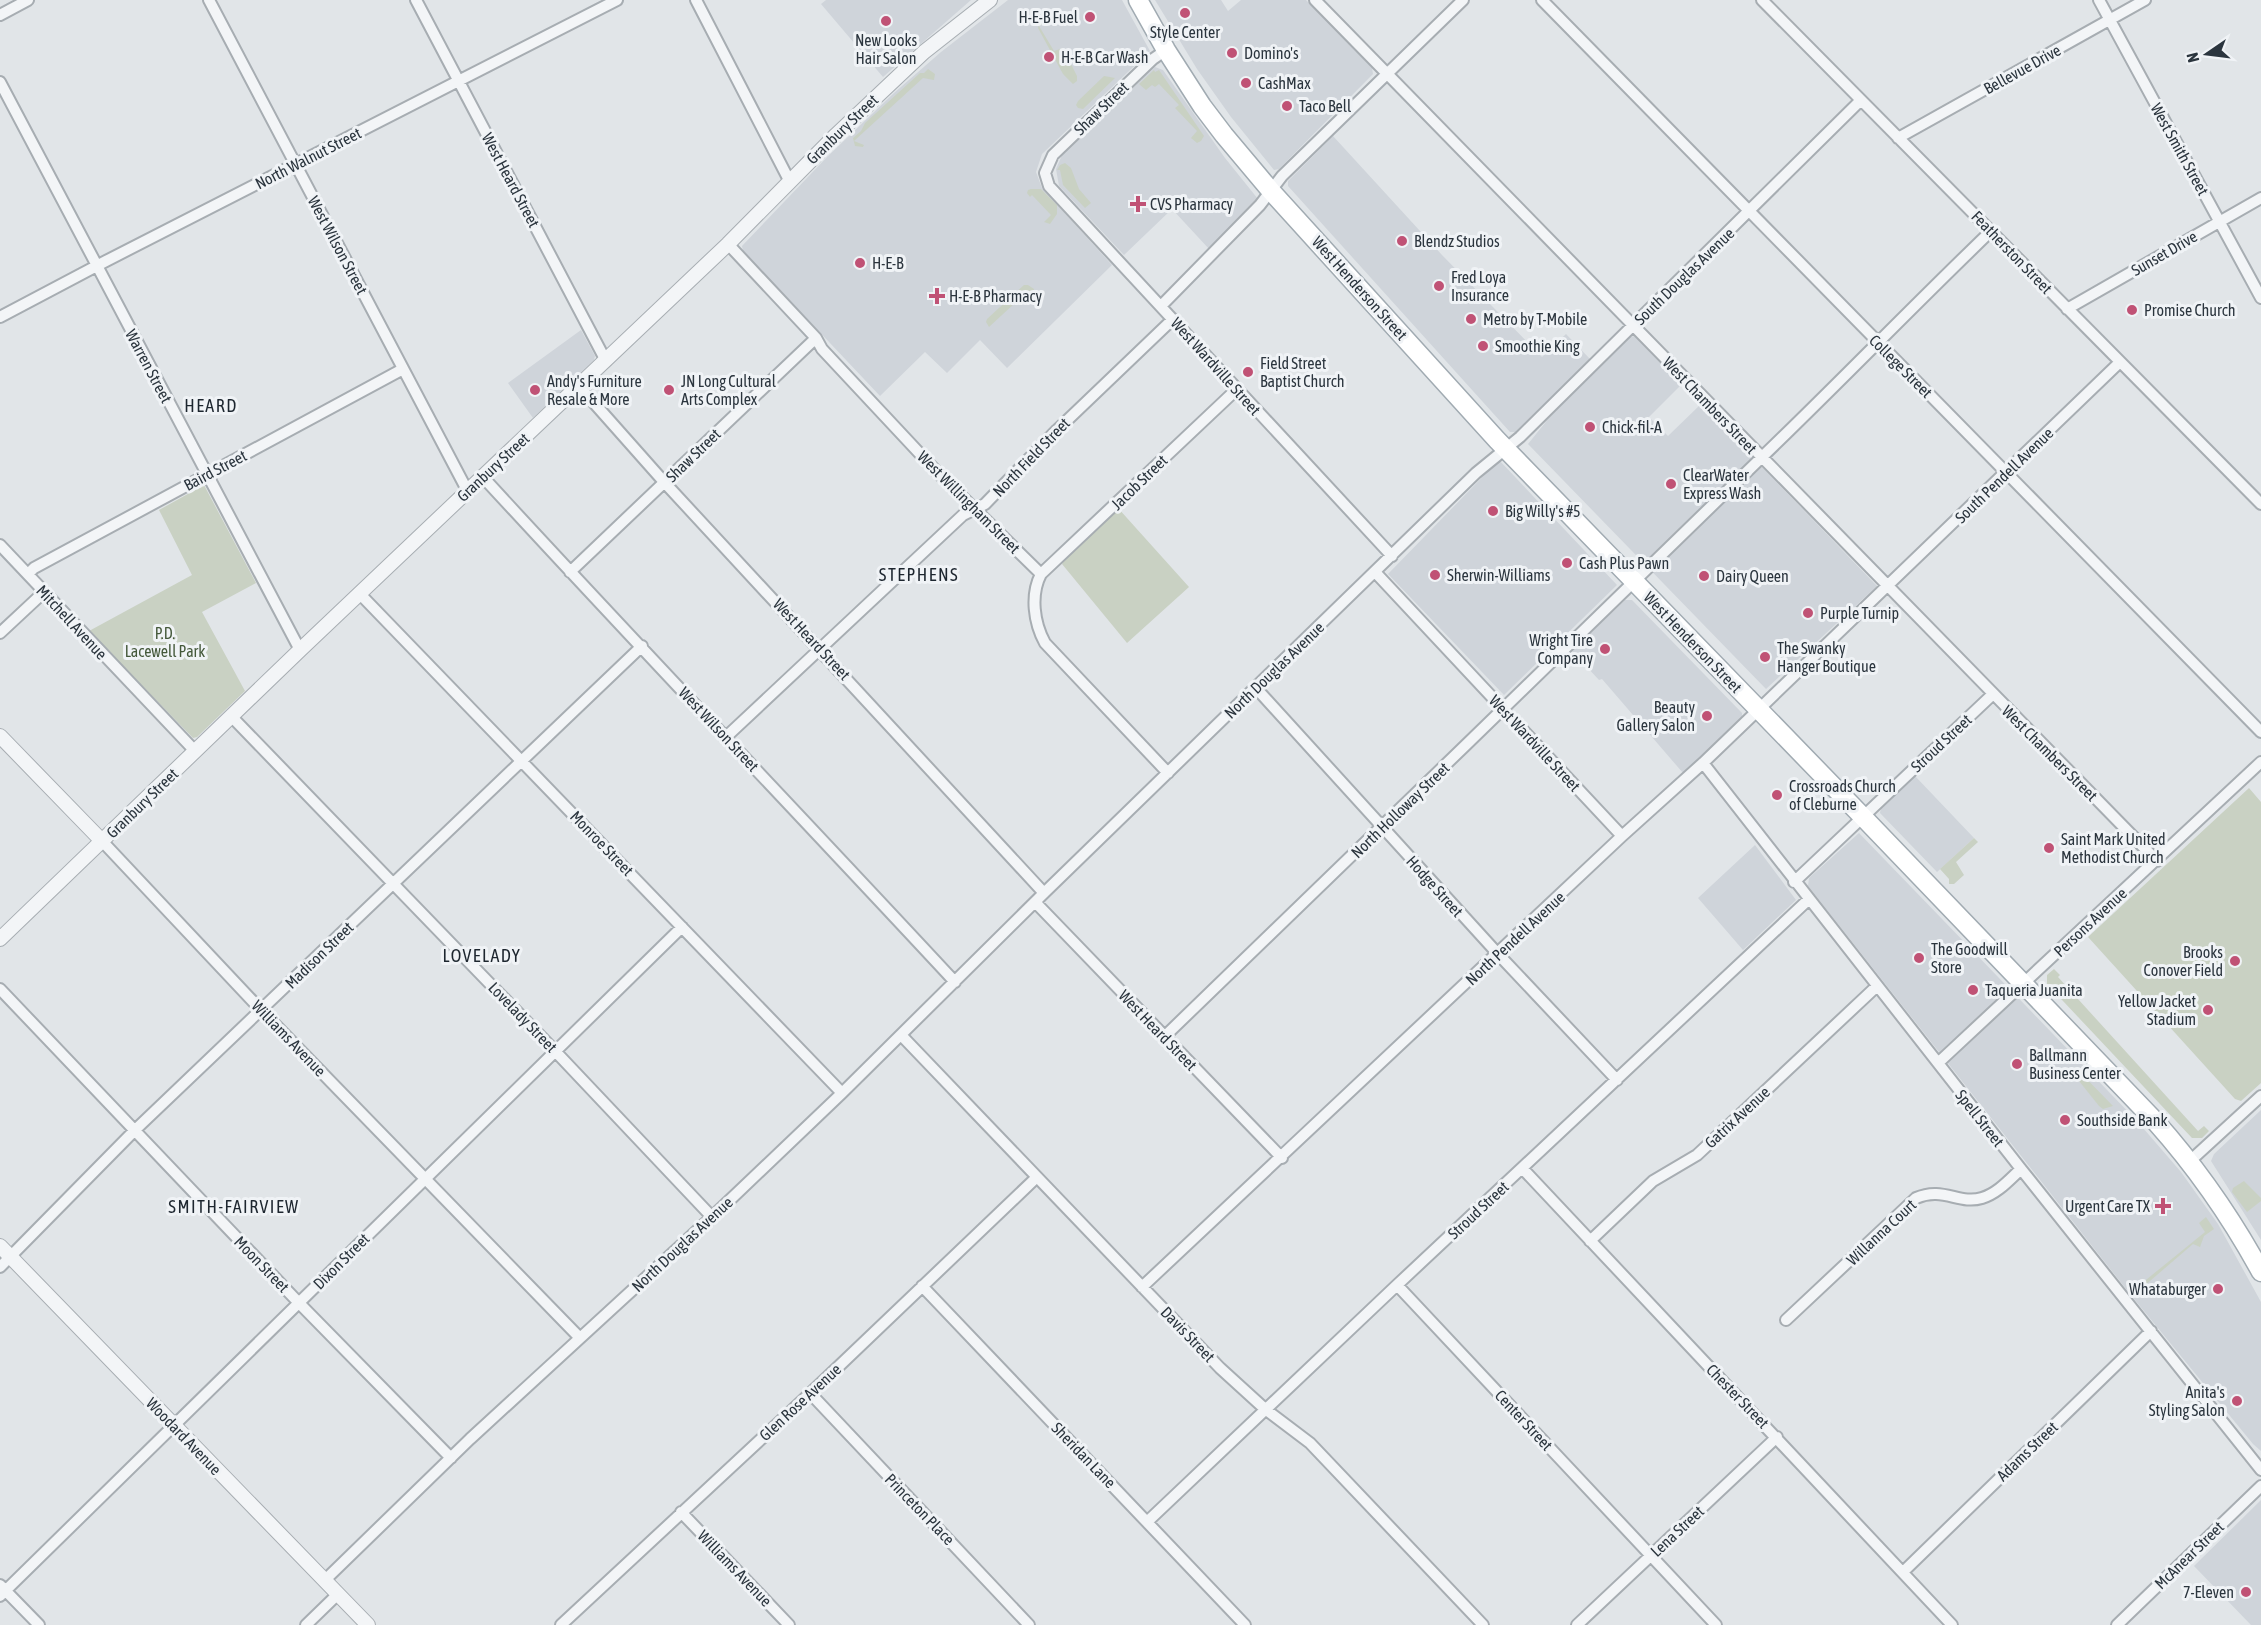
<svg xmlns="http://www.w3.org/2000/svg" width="2261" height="1625" viewBox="0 0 2261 1625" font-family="'Asap Condensed',sans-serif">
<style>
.built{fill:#cfd4da}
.green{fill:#c9d1c3}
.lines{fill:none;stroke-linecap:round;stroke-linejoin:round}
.minor-casing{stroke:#a7adb2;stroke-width:14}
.tertiary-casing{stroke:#a7adb2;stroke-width:16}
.primary-casing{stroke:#a1abb2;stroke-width:21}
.minor{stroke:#f3f5f7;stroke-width:10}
.tertiary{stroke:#f3f5f7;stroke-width:14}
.primary{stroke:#fff;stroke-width:18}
.poi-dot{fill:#c05275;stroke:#f0f3f6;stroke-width:2}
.labels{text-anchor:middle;stroke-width:6;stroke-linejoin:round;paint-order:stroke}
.poi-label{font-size:16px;fill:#2b353e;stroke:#f0f3f6;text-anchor:start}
.street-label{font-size:16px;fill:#2b353e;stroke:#f0f3f6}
.park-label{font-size:16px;fill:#44583a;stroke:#f0f3f6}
.neighbourhood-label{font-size:18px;letter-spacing:1.5px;fill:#1d262f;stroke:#f0f3f6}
</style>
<rect width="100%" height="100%" fill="#e1e5e8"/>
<!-- built -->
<path class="built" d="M 826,0 L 971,0 L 883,77 L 821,4 Z
M 1008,0 L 1122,0 L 1150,51 L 1042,154 L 1036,172 L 1042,188 L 1112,265 L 1007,368 L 980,340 L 947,373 L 925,352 L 880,396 L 743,251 L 742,246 L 828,156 L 894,93 L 941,52 Z
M 1155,0 L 1221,0 L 1228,11 L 1241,0 L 1306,0 L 1372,68 L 1373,74 L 1279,169 L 1274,170 L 1231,117 L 1197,69 Z
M 1155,67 L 1163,70 L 1225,158 L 1258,199 L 1210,250 L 1172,209 L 1124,255 L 1059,186 L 1056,169 L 1062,155 Z
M 1333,136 L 1442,255 L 1542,357 L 1566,334 L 1590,359 L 1516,432 L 1510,432 L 1288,186 L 1288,181 Z
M 581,330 L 595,356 L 594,360 L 533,418 L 508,383 Z
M 1635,336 L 1682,384 L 1649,417 L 1668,436 L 1701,404 L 1877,586 L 1766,689 L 1528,444 L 1549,418 L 1630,337 Z
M 1499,460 L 1617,585 L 1504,695 L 1388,574 Z
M 1625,600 L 1632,600 L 1742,713 L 1742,719 L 1683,773 L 1602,679 L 1599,680 L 1572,651 Z
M 1915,776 L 1974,838 L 1937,872 L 1880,813 L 1881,808 Z
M 1859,833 L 2137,1121 L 2181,1172 L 2218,1224 L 2261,1302 L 2261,1451 L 2253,1444 L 2130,1294 L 1808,886 L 1809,878 Z
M 1755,845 L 1796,900 L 1743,950 L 1698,898 Z
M 2261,1110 L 2261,1240 L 2211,1161 L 2214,1154 Z
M 2261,1500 L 2261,1625 L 2251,1625 L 2194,1566 Z"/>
<!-- green -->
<path class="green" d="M 1042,11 L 1048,21 L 1039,26 L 1054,51 L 1063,48 L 1077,76 L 1077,81 L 1073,84 L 1063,74 L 1038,28 Z
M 928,69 L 935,74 L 934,80 L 923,78 L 854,141 L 864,145 L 863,147 L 855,146 L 853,138 L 861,131 L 865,123 L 920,73 L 924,73 Z
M 1154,70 L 1155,72 L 1159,70 L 1204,136 L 1201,141 L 1197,143 L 1191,138 L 1197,131 L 1175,108 L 1179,105 L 1159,84 L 1155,87 L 1152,85 L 1146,90 L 1139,84 Z
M 1104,76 L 1115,78 L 1083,109 L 1078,108 L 1076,105 L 1078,101 Z
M 1065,163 L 1071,168 L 1079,189 L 1091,203 L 1085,208 L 1063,185 L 1060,170 L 1057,170 L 1060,165 Z
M 1031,189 L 1041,189 L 1057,205 L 1057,214 L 1050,224 L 1044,222 L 1051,215 L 1032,195 L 1030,197 L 1027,193 L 1028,190 Z
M 1024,285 L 1028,285 L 1034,289 L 1034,297 L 1032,298 L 1026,293 L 989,327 L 986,322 L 987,319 Z
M 204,485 L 256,583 L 202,612 L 245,691 L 197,737 L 193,738 L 89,631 L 192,575 L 159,510 Z
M 1118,508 L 1189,587 L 1127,643 L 1062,564 L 1065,558 Z
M 2249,788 L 2261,802 L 2261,1083 L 2241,1101 L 2235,1099 L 2088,937 Z
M 1974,838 L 1978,842 L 1956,862 L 1964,875 L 1954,884 L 1949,884 L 1949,879 L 1940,869 Z
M 2054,969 L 2060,975 L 2058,977 L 2198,1131 L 2204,1126 L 2209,1131 L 2202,1138 L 2192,1138 L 2047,984 L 2047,975 Z
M 2075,1067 L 2113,1106 L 2103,1109 L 2099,1106 L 2071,1071 Z
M 2244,1181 L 2261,1198 L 2261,1201 L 2247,1212 L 2232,1192 L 2233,1188 Z
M 2206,1217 L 2214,1229 L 2204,1236 L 2200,1247 L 2193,1244 L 2143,1287 L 2141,1285 L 2136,1288 L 2205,1232 L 2199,1223 Z"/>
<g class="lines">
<defs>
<path id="minor" d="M 209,0 L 467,490
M 416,0 L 606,361
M 696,0 L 789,180
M 1315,0 L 2157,861
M 1542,0 L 2261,732
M 1762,0 L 2261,504
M 2099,0 L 2261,298
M 0,15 L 28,0
M 1166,50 L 1153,59 L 1053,155 L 1045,173 L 1049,186 L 1392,556
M 0,82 L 300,650
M 1898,138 L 2145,0
M 728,244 L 816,338 L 822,349 L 937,472 L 1041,574 C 1030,595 1034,623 1045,643 L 1168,773
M 1161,306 L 1260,205 L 1282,176 L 1463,0
M 2067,309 L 2261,198
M 0,317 L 106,261 L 617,0
M 579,386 L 665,483 L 1044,893
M 482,476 C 638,646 798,813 955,982
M 0,545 L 195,751
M 570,572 L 816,338
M 1375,572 L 1622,836
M 28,574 L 34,568 L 403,369
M 1041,574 L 1237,389
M 360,594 L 842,1093
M 0,633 L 44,592
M 1256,688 L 1498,954 L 1617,1080
M 231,716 L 555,1051 L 712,1217
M 727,736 L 963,515 L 985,504 L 1057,430 L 1173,319
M 1703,763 L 2021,1169 L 2261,1470
M 102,841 L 261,1010 L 580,1338
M 1794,882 L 1992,695
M 1035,902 L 1282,1158
M 0,989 L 299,1303 L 451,1458
M 901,1035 L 1220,1368 L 1265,1409 L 1310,1443 L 1483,1625
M 1164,1037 C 1364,845 1561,652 1760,459 C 1838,384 1913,306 1991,231
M 1938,1063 L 2261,762
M 2190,1161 L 2261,1096
M 1522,1168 L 1952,1625
M 1590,1241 L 1653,1181 L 1697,1155 L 1877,986
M 0,1267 L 135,1130 L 642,646
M 1397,1285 L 1716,1625
M 922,1286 L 1245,1625
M 1142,1287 L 1622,836 L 1703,763 L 2120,362
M 1786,1320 L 1916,1198 C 1943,1186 1959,1205 1982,1198 C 1998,1193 2009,1180 2021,1169
M 810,1393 L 1029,1625
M 681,1512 L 789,1625
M 1148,1521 L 1397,1285 L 1808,900
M 1903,1572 L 2151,1331
M 325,1580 L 470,1439 L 712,1217 L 842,1093 L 1044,893 L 1476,473 L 1520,437 L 1861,100
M 0,1585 L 39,1625
M 0,1596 L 682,927
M 306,1625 L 338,1594
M 561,1625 L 816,1388 L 1037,1177
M 1577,1625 L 1777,1437
M 2117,1625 L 2261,1486"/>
<path id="tertiary" d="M 0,736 L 102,841
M 0,939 L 300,650 L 728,244 L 836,135 L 924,52 L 990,0
M 0,1246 L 368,1625"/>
<path id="primary" d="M 1138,0 L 1166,50 L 1202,106 L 1224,135 L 1271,191 L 1497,440 L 1863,817 L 2155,1121 C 2196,1167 2231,1217 2261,1272"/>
</defs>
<!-- minor casing -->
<use href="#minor" class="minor-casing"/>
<!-- tertiary casing -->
<use href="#tertiary" class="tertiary-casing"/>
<!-- primary casing -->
<use href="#primary" class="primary-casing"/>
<!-- minor -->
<use href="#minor" class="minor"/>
<!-- tertiary -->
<use href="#tertiary" class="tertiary"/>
<!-- primary -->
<use href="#primary" class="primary"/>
</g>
<!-- markers -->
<g class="poi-dot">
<circle cx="1185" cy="13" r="6"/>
<circle cx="1090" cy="17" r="6"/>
<circle cx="886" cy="21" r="6"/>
<circle cx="1232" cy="53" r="6"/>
<circle cx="1049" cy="57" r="6"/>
<circle cx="1246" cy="83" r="6"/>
<circle cx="1287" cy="106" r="6"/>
<path d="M1135 195h6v6h6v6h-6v6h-6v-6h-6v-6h6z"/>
<circle cx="1402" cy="241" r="6"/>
<circle cx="860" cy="263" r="6"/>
<circle cx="1439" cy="286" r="6"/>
<path d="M934 287h6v6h6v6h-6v6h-6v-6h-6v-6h6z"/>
<circle cx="2132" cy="310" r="6"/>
<circle cx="1471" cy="319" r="6"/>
<circle cx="1483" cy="346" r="6"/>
<circle cx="1248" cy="372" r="6"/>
<circle cx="535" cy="390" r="6"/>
<circle cx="669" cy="390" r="6"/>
<circle cx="1590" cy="427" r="6"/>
<circle cx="1671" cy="484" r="6"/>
<circle cx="1493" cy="511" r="6"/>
<circle cx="1567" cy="563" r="6"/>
<circle cx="1435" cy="575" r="6"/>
<circle cx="1704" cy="576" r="6"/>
<circle cx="1808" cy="613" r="6"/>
<circle cx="1605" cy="649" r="6"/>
<circle cx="1765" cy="657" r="6"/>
<circle cx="1707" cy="716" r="6"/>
<circle cx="1777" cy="795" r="6"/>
<circle cx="2049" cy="848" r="6"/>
<circle cx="1919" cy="958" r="6"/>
<circle cx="2235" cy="961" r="6"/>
<circle cx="1973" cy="990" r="6"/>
<circle cx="2208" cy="1010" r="6"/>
<circle cx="2017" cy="1064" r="6"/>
<circle cx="2065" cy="1120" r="6"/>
<path d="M2160 1197h6v6h6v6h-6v6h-6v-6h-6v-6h6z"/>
<circle cx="2218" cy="1289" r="6"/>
<circle cx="2237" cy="1401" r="6"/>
<circle cx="2246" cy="1592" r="6"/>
</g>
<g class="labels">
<!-- poi labels -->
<g class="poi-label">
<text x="1078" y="23" text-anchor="end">H-E-B Fuel</text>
<text x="1185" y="38" text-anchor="middle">Style Center</text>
<text x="886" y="46" text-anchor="middle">New Looks<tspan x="886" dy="18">Hair Salon</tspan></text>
<text x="1244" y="59">Domino's</text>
<text x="1061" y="63">H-E-B Car Wash</text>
<text x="1258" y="89">CashMax</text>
<text x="1299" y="112">Taco Bell</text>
<text x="1150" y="210">CVS Pharmacy</text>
<text x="1414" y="247">Blendz Studios</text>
<text x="872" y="269">H-E-B</text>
<text x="1451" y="283">Fred Loya<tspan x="1451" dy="18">Insurance</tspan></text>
<text x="949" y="302">H-E-B Pharmacy</text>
<text x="2144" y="316">Promise Church</text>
<text x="1483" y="325">Metro by T-Mobile</text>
<text x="1495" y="352">Smoothie King</text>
<text x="1260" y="369">Field Street<tspan x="1260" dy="18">Baptist Church</tspan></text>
<text x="547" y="387">Andy's Furniture<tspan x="547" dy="18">Resale &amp; More</tspan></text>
<text x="681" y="387">JN Long Cultural<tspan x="681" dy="18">Arts Complex</tspan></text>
<text x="1602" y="433">Chick-fil-A</text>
<text x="1683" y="481">ClearWater<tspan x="1683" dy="18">Express Wash</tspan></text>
<text x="1505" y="517">Big Willy's #5</text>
<text x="1579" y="569">Cash Plus Pawn</text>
<text x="1447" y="581">Sherwin-Williams</text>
<text x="1716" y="582">Dairy Queen</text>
<text x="1820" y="619">Purple Turnip</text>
<text x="1593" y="646" text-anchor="end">Wright Tire<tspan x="1593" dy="18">Company</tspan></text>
<text x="1777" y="654">The Swanky<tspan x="1777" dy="18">Hanger Boutique</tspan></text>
<text x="1695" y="713" text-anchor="end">Beauty<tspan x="1695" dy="18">Gallery Salon</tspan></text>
<text x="1789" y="792">Crossroads Church<tspan x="1789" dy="18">of Cleburne</tspan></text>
<text x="2061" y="845">Saint Mark United<tspan x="2061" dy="18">Methodist Church</tspan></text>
<text x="1931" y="955">The Goodwill<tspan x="1931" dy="18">Store</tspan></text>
<text x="2223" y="958" text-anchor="end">Brooks<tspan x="2223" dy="18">Conover Field</tspan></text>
<text x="1985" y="996">Taqueria Juanita</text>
<text x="2196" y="1007" text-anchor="end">Yellow Jacket<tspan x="2196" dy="18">Stadium</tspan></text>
<text x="2029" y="1061">Ballmann<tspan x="2029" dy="18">Business Center</tspan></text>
<text x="2077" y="1126">Southside Bank</text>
<text x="2150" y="1212" text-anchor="end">Urgent Care TX</text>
<text x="2206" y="1295" text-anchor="end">Whataburger</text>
<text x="2225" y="1398" text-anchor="end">Anita's<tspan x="2225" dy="18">Styling Salon</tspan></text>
<text x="2234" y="1598" text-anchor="end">7-Eleven</text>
</g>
<!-- street labels -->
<g class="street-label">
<text transform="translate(2022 69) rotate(-29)" y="6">Bellevue Drive</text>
<text transform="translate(1101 108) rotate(-44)" y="6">Shaw Street</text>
<text transform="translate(842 129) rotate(-44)" y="6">Granbury Street</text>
<text transform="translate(2180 149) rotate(61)" y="6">West Smith Street</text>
<text transform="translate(308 158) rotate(-27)" y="6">North Walnut Street</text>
<text transform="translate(511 180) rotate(62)" y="6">West Heard Street</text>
<text transform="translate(338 245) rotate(62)" y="6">West Wilson Street</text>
<text transform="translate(2012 252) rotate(46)" y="6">Featherston Street</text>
<text transform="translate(2164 253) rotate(-30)" y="6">Sunset Drive</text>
<text transform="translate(1684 276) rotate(-44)" y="6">South Douglas Avenue</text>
<text transform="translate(1360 288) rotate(48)" y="6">West Henderson Street</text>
<text transform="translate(149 366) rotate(62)" y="6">Warren Street</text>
<text transform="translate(1216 366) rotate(48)" y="6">West Wardville Street</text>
<text transform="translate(1901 366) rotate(45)" y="6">College Street</text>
<text transform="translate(1710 405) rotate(46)" y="6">West Chambers Street</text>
<text transform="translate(693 455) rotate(-44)" y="6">Shaw Street</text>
<text transform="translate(1031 457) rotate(-46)" y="6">North Field Street</text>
<text transform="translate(493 467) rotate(-43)" y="6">Granbury Street</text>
<text transform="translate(215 470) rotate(-28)" y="6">Baird Street</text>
<text transform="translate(2004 475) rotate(-44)" y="6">South Pendell Avenue</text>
<text transform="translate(1139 482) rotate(-44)" y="6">Jacob Street</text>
<text transform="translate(969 502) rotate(45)" y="6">West Willingham Street</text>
<text transform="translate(72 622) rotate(47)" y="6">Mitchell Avenue</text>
<text transform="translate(812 639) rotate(47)" y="6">West Heard Street</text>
<text transform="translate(1693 642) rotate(46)" y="6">West Henderson Street</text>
<text transform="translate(1274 670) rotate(-44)" y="6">North Douglas Avenue</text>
<text transform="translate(719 729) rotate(47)" y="6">West Wilson Street</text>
<text transform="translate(1535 743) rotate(47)" y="6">West Wardville Street</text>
<text transform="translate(1941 743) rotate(-43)" y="6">Stroud Street</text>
<text transform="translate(2050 753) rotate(45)" y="6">West Chambers Street</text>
<text transform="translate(142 803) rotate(-44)" y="6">Granbury Street</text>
<text transform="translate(1400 810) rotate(-44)" y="6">North Holloway Street</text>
<text transform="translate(602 843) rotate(46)" y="6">Monroe Street</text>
<text transform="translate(1435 886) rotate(48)" y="6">Hodge Street</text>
<text transform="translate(2090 922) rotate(-43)" y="6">Persons Avenue</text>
<text transform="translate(1515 938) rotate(-43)" y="6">North Pendell Avenue</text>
<text transform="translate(319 955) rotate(-44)" y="6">Madison Street</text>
<text transform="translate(523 1017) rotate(46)" y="6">Lovelady Street</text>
<text transform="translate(1158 1030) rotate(46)" y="6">West Heard Street</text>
<text transform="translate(289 1038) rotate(46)" y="6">Williams Avenue</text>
<text transform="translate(1737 1117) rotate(-43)" y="6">Gatrix Avenue</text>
<text transform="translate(1980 1118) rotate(52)" y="6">Spell Street</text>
<text transform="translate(1478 1210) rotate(-43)" y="6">Stroud Street</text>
<text transform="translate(1881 1232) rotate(-43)" y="6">Willanna Court</text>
<text transform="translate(682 1244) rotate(-43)" y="6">North Douglas Avenue</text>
<text transform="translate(341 1261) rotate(-45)" y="6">Dixon Street</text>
<text transform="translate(262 1264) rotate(46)" y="6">Moon Street</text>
<text transform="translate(1188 1334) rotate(46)" y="6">Davis Street</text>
<text transform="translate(1738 1396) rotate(46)" y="6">Chester Street</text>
<text transform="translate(800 1402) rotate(-43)" y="6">Glen Rose Avenue</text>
<text transform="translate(1524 1420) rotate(47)" y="6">Center Street</text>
<text transform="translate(184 1436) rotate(46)" y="6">Woodard Avenue</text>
<text transform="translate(2027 1451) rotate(-44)" y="6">Adams Street</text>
<text transform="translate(1084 1455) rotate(46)" y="6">Sheridan Lane</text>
<text transform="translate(920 1509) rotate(46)" y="6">Princeton Place</text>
<text transform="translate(1677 1531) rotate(-43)" y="6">Lena Street</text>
<text transform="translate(2189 1555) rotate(-44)" y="6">McAnear Street</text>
<text transform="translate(735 1568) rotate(46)" y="6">Williams Avenue</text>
</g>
<!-- park labels -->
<g class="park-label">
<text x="165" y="639">P.D.<tspan x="165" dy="18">Lacewell Park</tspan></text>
</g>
<!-- neighbourhood labels -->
<g class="neighbourhood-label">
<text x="211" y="412">HEARD</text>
<text x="919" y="581">STEPHENS</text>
<text x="482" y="962">LOVELADY</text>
<text x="234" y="1213">SMITH-FAIRVIEW</text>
</g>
</g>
<!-- north arrow -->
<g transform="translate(2207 54) rotate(256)" stroke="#f0f3f6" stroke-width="4.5" paint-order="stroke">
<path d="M0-4.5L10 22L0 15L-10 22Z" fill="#2b353e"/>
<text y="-9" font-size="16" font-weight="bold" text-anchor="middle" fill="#2b353e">N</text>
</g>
</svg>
